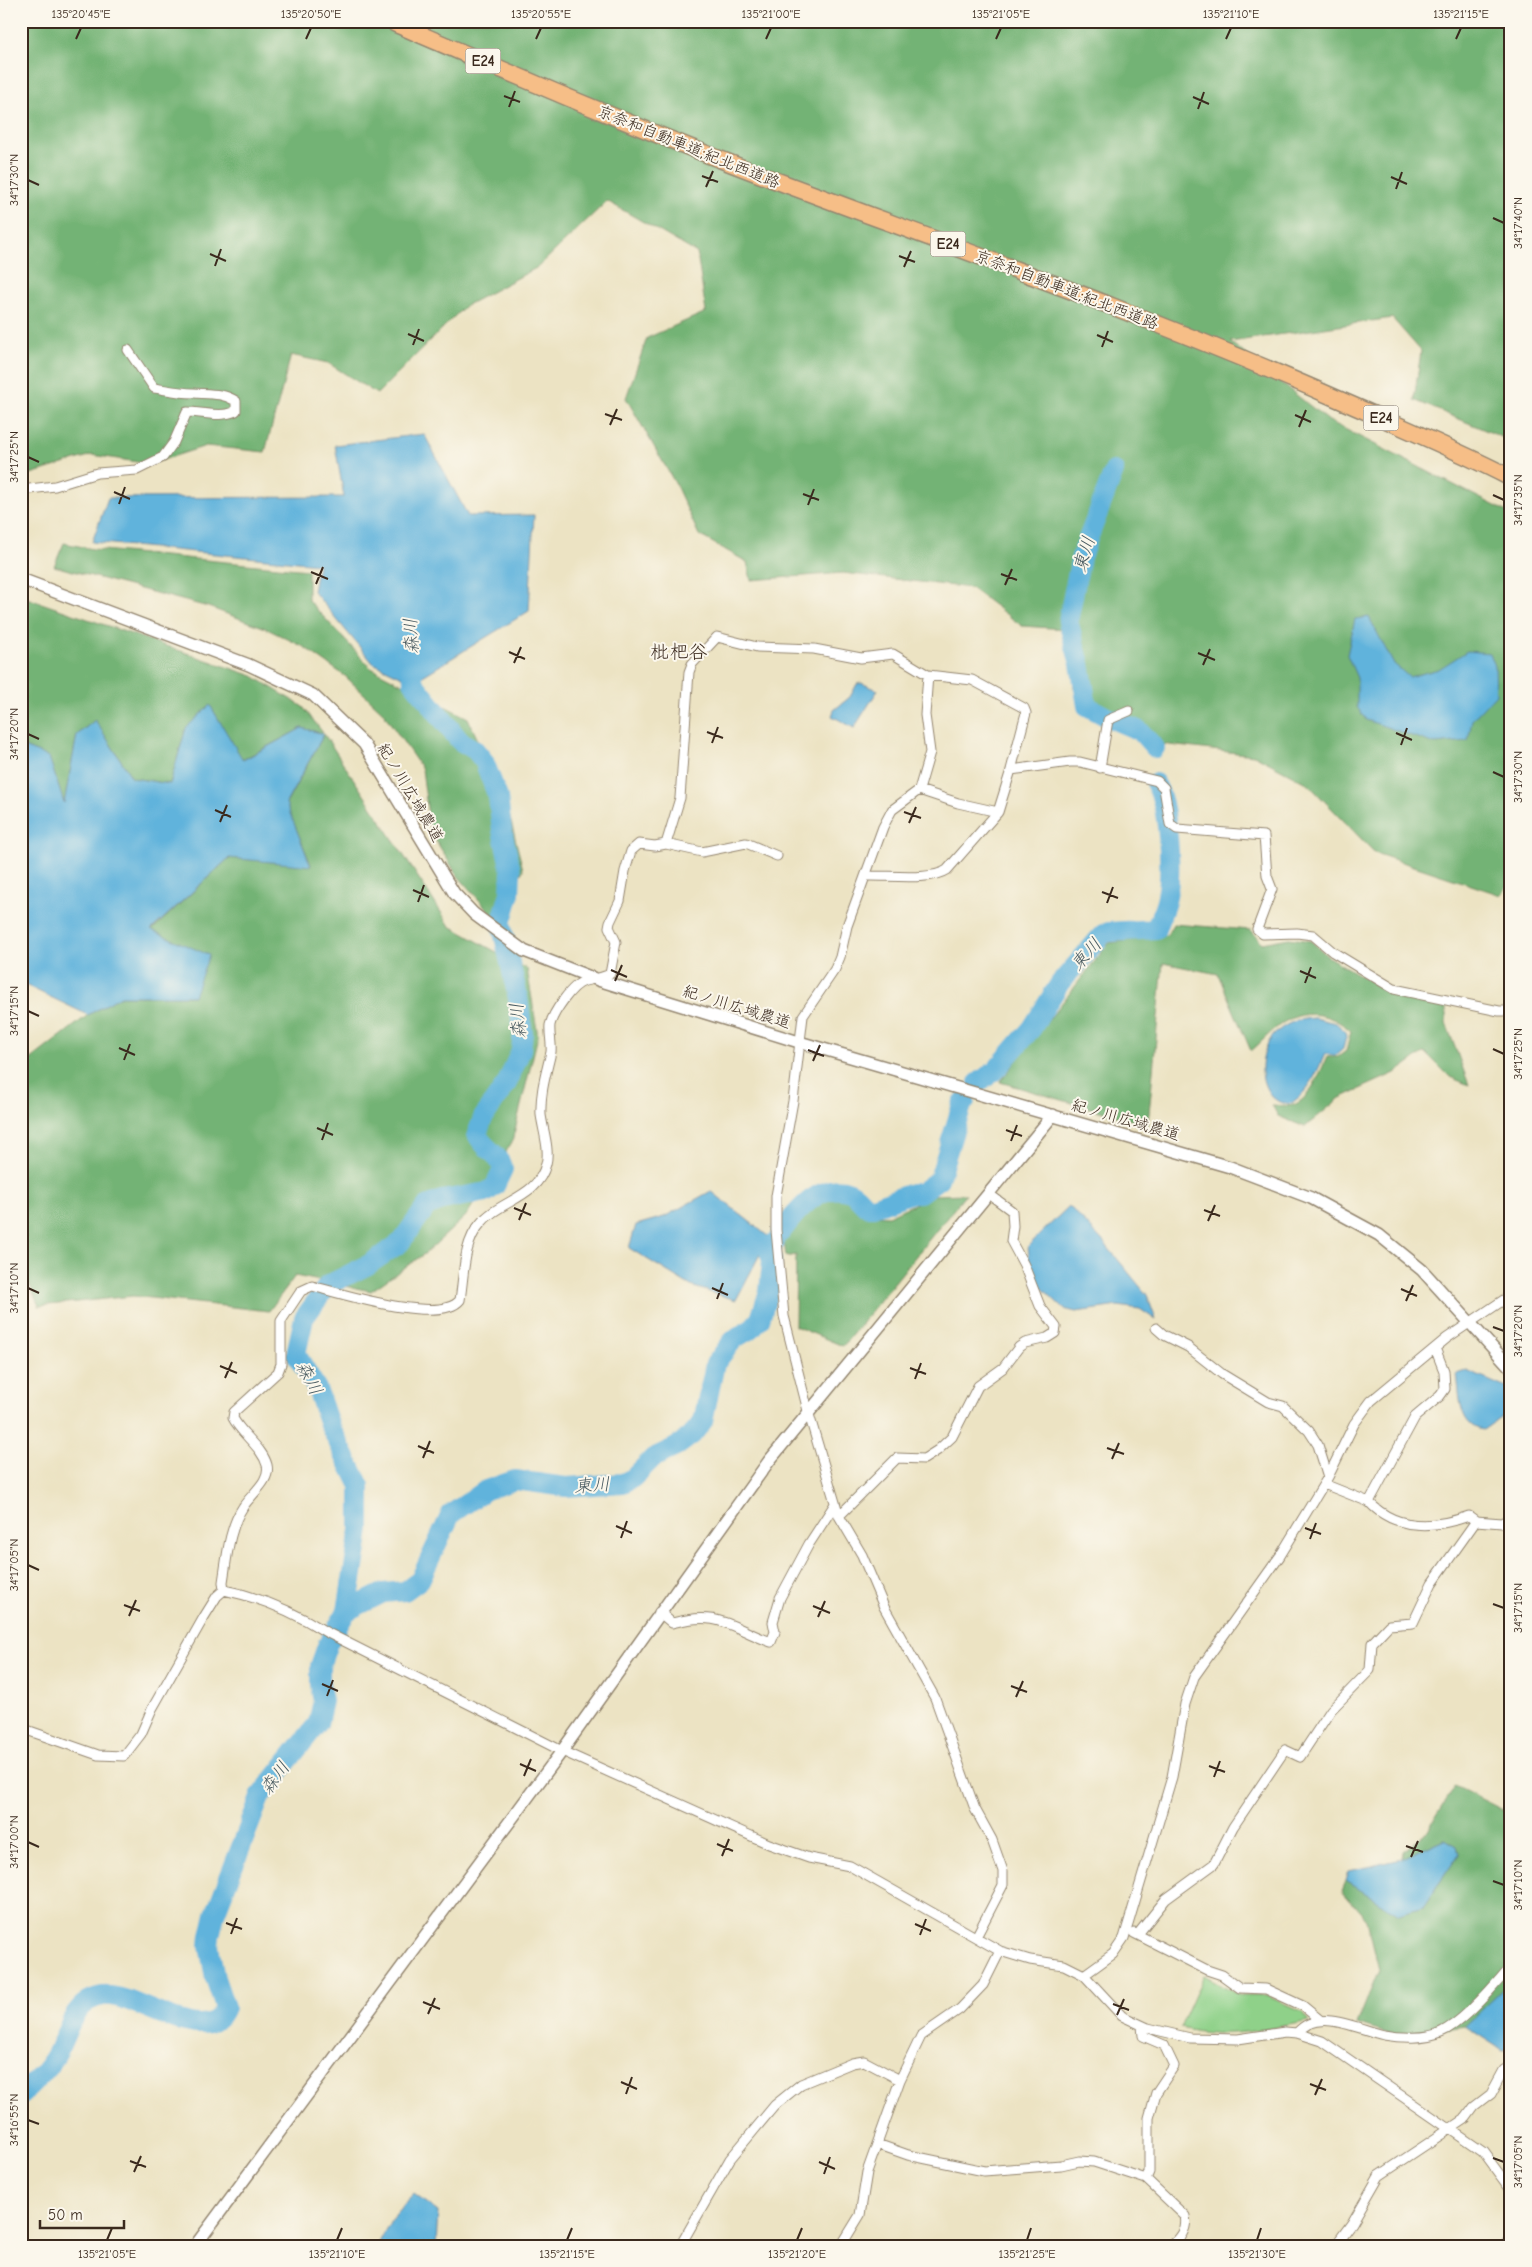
<svg xmlns="http://www.w3.org/2000/svg" width="1532" height="2267" viewBox="0 0 1532 2267" font-family="'Comic Neue','Klee One',sans-serif">
<style>
.green{fill:#8fd189;stroke:#657e54}
.forest{fill:#73b375;stroke:#576e4a}
.water{fill:#61b3dc;stroke:#4e6e7d}
.lines{fill:none;stroke-linecap:round;stroke-linejoin:round}
.river{stroke:#61b3dc;stroke-width:20}
.minor-casing{stroke:#948670;stroke-width:11}
.tertiary-casing{stroke:#948670;stroke-width:14}
.motorway-casing{stroke:#948670;stroke-width:19}
.minor{stroke:#fff;stroke-width:9}
.tertiary{stroke:#fff;stroke-width:11}
.motorway{stroke:#f6be87;stroke-width:16}
.ticks{fill:none;stroke:#3b2a1e;stroke-width:2}
.labels{text-anchor:middle;stroke-width:4;stroke-linejoin:round;paint-order:stroke}
.shield{fill:#fbf7ec;stroke:#75685c;stroke-width:1}
.shield-label{font-size:15px;font-weight:bold;fill:#3b2a1e}
.street-label{font-size:16px;fill:#3b2a1e;stroke:#fbf7ec}
.water-label{font-size:18px;font-style:italic;fill:#485a60;stroke:#fbf7ec}
.quarter-label{font-size:19px;fill:#3b2a1e;stroke:#fbf7ec}
.neatline{fill:none;stroke:#3b2a1e;stroke-width:2}
.ticks-label{font-size:12px;text-anchor:middle;fill:#3b2a1e}
</style>
<rect width="100%" height="100%" fill="#fbf7ec"/>
<filter id="ink" filterUnits="userSpaceOnUse"><feTurbulence type="fractalNoise" baseFrequency=".02" numOctaves="2"/><feDisplacementMap in="SourceGraphic" scale="10" xChannelSelector="R" yChannelSelector="G"/><feConvolveMatrix kernelMatrix="1 2 1 2 8 2 1 2 1" color-interpolation-filters="sRGB"/></filter>
<filter id="wash" filterUnits="userSpaceOnUse"><feTurbulence type="fractalNoise" baseFrequency=".0096" numOctaves="4" result="noise"/><feDisplacementMap in="SourceGraphic" scale="20" xChannelSelector="R" yChannelSelector="G"/><feGaussianBlur stdDeviation="1.12" result="paint"/><feColorMatrix in="noise" values="0 0 0 0 0 0 0 0 0 0 0 0 0 0 0 0 0 1.4 0 .05"/><feComposite in="paint" operator="in"/></filter>
<g filter="url(#wash)">
<rect width="100%" height="100%" fill="#ece3c3"/>
<!-- green -->
<path class="green" d="M 1204,1975 L 1242,1996 L 1267,1996 L 1301,2011 L 1310,2021 C 1265,2029 1226,2040 1180,2028 Z"/>
<!-- forest -->
<path class="forest" d="M 21,21 L 1511,21 L 1511,441 L 1414,400 L 1421,351 L 1392,318 L 1230,342 L 1329,421 L 1511,514 L 1511,881 L 1501,895 L 1375,853 L 1307,783 L 1254,755 L 1161,744 L 1104,712 L 1074,688 L 1074,663 L 1065,629 L 1022,626 L 971,588 L 843,573 L 751,580 L 747,562 L 699,535 L 675,483 L 626,398 L 647,338 L 706,312 L 697,253 L 607,201 L 538,267 L 465,306 L 377,394 L 328,363 L 291,355 L 265,452 L 206,446 L 150,464 L 92,455 L 21,477 Z
M 64,543 L 93,549 L 308,570 L 308,600 L 371,668 L 468,718 L 506,802 L 523,870 L 496,919 L 457,875 L 430,831 L 422,769 L 382,711 L 345,676 L 304,647 L 263,627 L 208,607 L 54,566 Z
M 21,596 L 253,676 L 303,707 L 324,734 L 450,926 L 527,969 L 538,1036 L 512,1142 L 466,1216 L 427,1252 L 371,1291 L 295,1276 L 269,1311 L 133,1296 L 39,1306 L 21,1266 L 21,1067 L 88,1015 L 121,996 L 194,996 L 151,931 L 229,858 L 311,865 L 286,804 L 324,734 L 302,728 L 242,760 L 210,705 L 186,728 L 170,784 L 132,778 L 95,720 L 77,735 L 64,804 L 49,757 L 21,746 Z
M 1173,924 L 1251,930 L 1262,943 L 1289,938 L 1311,941 L 1330,958 L 1390,993 L 1446,1006 L 1446,1023 L 1469,1085 L 1450,1077 L 1425,1052 L 1395,1073 L 1340,1098 L 1305,1127 L 1278,1116 L 1272,1105 C 1277,1105 1283,1106 1288,1106 C 1308,1105 1320,1073 1327,1057 L 1338,1057 L 1346,1051 L 1351,1031 C 1334,1016 1312,1009 1290,1019 C 1276,1025 1263,1041 1251,1051 L 1218,974 L 1163,963 L 1148,1125 L 1000,1082 L 1109,943 L 1167,935 Z
M 966,1194 L 843,1346 L 795,1326 L 796,1255 L 786,1257 L 784,1241 C 807,1209 827,1174 865,1214 L 888,1216 L 934,1195 Z
M 1455,1786 L 1503,1810 L 1511,1796 L 1511,1982 L 1465,2026 L 1395,2036 L 1357,2024 L 1379,1970 L 1367,1920 L 1342,1891 L 1346,1881 L 1399,1914 L 1423,1907 L 1459,1854 L 1457,1846 L 1445,1839 L 1402,1859 L 1403,1851 L 1426,1833 Z"/>
<!-- water -->
<path class="water" d="M 424,434 L 468,516 L 534,515 L 529,611 L 413,682 L 373,663 L 313,591 L 318,564 L 92,542 L 108,498 L 344,497 L 335,445 Z
M 1369,617 L 1393,663 L 1409,677 L 1439,669 L 1467,651 L 1490,653 L 1495,666 L 1496,694 L 1472,720 L 1468,741 L 1435,744 L 1366,720 L 1357,707 L 1357,678 L 1347,655 L 1355,619 Z
M 861,683 L 878,690 L 854,728 L 832,716 L 834,710 L 850,697 L 857,684 Z
M 210,705 L 243,760 L 302,728 L 324,734 L 286,803 L 311,866 L 229,858 L 151,930 L 209,955 L 194,996 L 121,996 L 88,1015 L 21,983 L 21,746 L 49,757 L 64,803 L 77,735 L 95,720 L 132,778 L 170,784 L 186,728 Z
M 1314,1018 L 1336,1023 L 1347,1033 L 1343,1049 L 1335,1056 L 1325,1054 C 1316,1074 1310,1091 1290,1104 C 1285,1103 1280,1103 1276,1100 C 1255,1085 1259,1046 1278,1031 C 1288,1022 1300,1019 1314,1018 Z
M 711,1191 L 769,1237 L 736,1300 L 691,1286 L 629,1248 L 636,1225 L 664,1217 Z
M 1069,1206 L 1101,1239 L 1147,1295 L 1156,1320 L 1140,1309 L 1118,1306 L 1076,1312 L 1064,1309 L 1039,1285 L 1030,1268 L 1028,1246 Z
M 1467,1371 L 1511,1390 L 1511,1410 L 1483,1430 C 1458,1426 1460,1395 1457,1374 Z
M 1445,1839 L 1457,1846 L 1459,1854 L 1423,1907 L 1399,1914 L 1346,1881 L 1349,1871 L 1402,1859 Z
M 1511,1982 L 1511,2049 L 1502,2050 L 1465,2026 Z
M 414,2194 L 438,2212 L 436,2246 L 377,2246 L 395,2214 Z"/>
<g class="lines">
<!-- river -->
<path class="river" d="M 1107,717 L 1087,706 L 1080,664 L 1068,621 L 1081,557 L 1114,471
M 1112,719 L 1140,731 L 1155,748
M 978,1083 L 995,1071 L 1032,1028 L 1060,983 L 1103,934 L 1109,932 L 1156,929 C 1159,918 1166,907 1167,896 C 1172,870 1169,805 1155,783
M 781,1232 C 796,1212 821,1180 850,1192 C 858,1195 861,1203 868,1207 L 873,1207 L 912,1193 L 920,1193 L 939,1179 L 962,1105 L 965,1101
M 347,1611 L 383,1593 L 405,1591 L 420,1580 L 451,1514 L 486,1490 L 515,1480 L 566,1487 L 623,1483 L 633,1478 L 653,1458 L 676,1447 L 692,1435 L 703,1421 L 715,1364 L 734,1339 L 751,1329 L 760,1319 L 769,1291 L 772,1261 L 769,1251 L 775,1242
M 21,2095 C 32,2085 46,2071 54,2058 C 69,2035 70,2001 103,1996 C 133,1991 208,2053 225,2007 L 215,1978 L 209,1946 L 210,1936 L 215,1914 L 261,1795 L 318,1723 L 323,1701 L 320,1685 L 320,1666 L 328,1643 L 347,1611 L 360,1530 L 360,1486 L 329,1424 L 317,1389 L 296,1354 L 304,1318 L 328,1285 L 368,1265 L 400,1243 L 427,1206 L 442,1200 L 487,1192 L 495,1186 L 503,1169 C 496,1149 484,1150 477,1134 L 483,1118 L 507,1083 L 521,1050 L 523,1033 L 518,998 L 501,923 L 510,893 L 511,871 L 502,830 L 498,797 L 484,761 L 475,750 L 460,741 L 413,682 L 412,655"/>
</g>
</g>
<g filter="url(#ink)">
<g class="lines">
<defs>
<path id="minor" d="M 21,490 L 55,486 L 97,473 L 137,470 L 163,457 L 174,442 L 187,412 C 203,412 221,418 236,411 L 236,401 C 223,393 210,394 194,393 C 180,393 167,390 154,388 L 128,350
M 928,675 L 925,715 L 930,752 L 919,790 L 892,810 L 883,827 L 847,926 L 840,957 L 835,969 L 803,1016 L 793,1101 L 776,1196 L 776,1230 L 784,1316 L 808,1411 L 839,1516 L 862,1555 L 884,1607 L 935,1698 L 975,1809 L 992,1840 L 1003,1871 L 1003,1885 L 976,1937
M 1100,768 L 1108,720 L 1129,711
M 1011,770 L 1070,762 L 1080,762 L 1157,781 L 1164,788 L 1170,824 L 1177,829 L 1264,836 L 1267,876 L 1272,889 L 1257,929 L 1263,934 L 1297,933 L 1313,935 L 1333,952 L 1394,989 L 1499,1011 L 1511,1011
M 919,790 L 958,803 L 998,812
M 666,844 L 702,852 L 746,843 L 777,856
M 1156,1328 L 1164,1335 L 1188,1347 L 1222,1374 L 1268,1402 L 1283,1406 L 1309,1431 L 1318,1445 L 1328,1477
M 1435,1348 L 1444,1371 L 1445,1389 L 1440,1396 L 1415,1417 L 1369,1502 C 1396,1531 1435,1528 1469,1516 L 1476,1521 L 1502,1523 L 1511,1517
M 1324,1484 L 1369,1502
M 839,1516 L 897,1458 L 924,1459 L 938,1450 L 952,1437 L 978,1386 L 1003,1368 L 1019,1347 L 1025,1343 L 1047,1338 L 1055,1333 L 1056,1327 L 1040,1306 L 1024,1265 L 1011,1241 L 1013,1226 L 1012,1211 L 989,1194
M 224,1590 L 223,1582 C 227,1557 229,1528 243,1507 C 251,1494 271,1481 267,1465 C 262,1447 242,1435 233,1418 L 234,1412 L 278,1372 L 281,1364 L 281,1321 L 301,1291 L 312,1286 C 340,1293 440,1325 460,1300 C 464,1276 463,1243 480,1224 C 499,1200 538,1198 546,1164 C 550,1150 543,1130 541,1115 C 540,1092 546,1074 551,1052 C 552,1043 549,1034 550,1025 C 553,1013 572,984 585,981 C 594,979 601,978 610,974 L 616,942 L 609,927 L 610,922 L 620,901 L 625,871 L 631,851 L 639,844 L 655,846 L 666,844 L 680,798 L 689,672 L 692,664 L 717,637 L 757,647 L 814,649 L 861,658 L 893,654 L 928,675 L 972,680 L 1024,708 L 1026,713 L 1011,770 L 998,812 L 947,870 C 931,881 887,875 866,876
M 224,1590 C 259,1597 296,1613 326,1632 L 562,1751 L 769,1844 L 809,1858 L 850,1866 L 1000,1951 L 1030,1960 L 1064,1965 L 1084,1975 L 1122,2016 L 1148,2028 L 1190,2038 L 1238,2039 L 1285,2032 L 1297,2033 L 1322,2041 L 1483,2152 L 1511,2190
M 659,1612 L 672,1623 C 720,1610 729,1627 771,1642 L 775,1632 L 773,1622 L 780,1598 L 809,1544 L 835,1504
M 21,1728 L 98,1755 L 124,1756 L 141,1734 L 152,1709 L 204,1617 L 217,1596 L 224,1590
M 1134,1933 L 1207,1970 L 1222,1975 L 1240,1988 L 1266,1989 L 1303,2006 L 1320,2020
M 1138,1934 L 1166,1899 L 1214,1864 L 1233,1827 L 1285,1750 L 1300,1757 L 1331,1710 L 1370,1670 L 1372,1643 L 1389,1625 L 1413,1623 L 1432,1583 L 1476,1521
M 1084,1975 L 1113,1954 L 1124,1938 L 1172,1777 L 1185,1704 L 1194,1677 L 1280,1556 L 1328,1477 L 1354,1424 L 1371,1401 L 1447,1338 L 1511,1295
M 1142,2026 L 1143,2036 L 1164,2045 L 1174,2066 L 1156,2093 L 1149,2118 L 1149,2172 L 1146,2179
M 1297,2033 C 1319,2007 1357,2029 1384,2035 C 1401,2038 1425,2039 1441,2032 C 1462,2023 1496,1984 1511,1966
M 877,2144 L 908,2155 L 984,2171 L 1061,2165 L 1079,2161 L 1094,2162 L 1146,2179 L 1185,2216 C 1188,2229 1181,2238 1171,2246
M 680,2246 L 730,2159 L 775,2105 L 801,2084 L 852,2063 L 864,2061 L 900,2080
M 841,2246 L 860,2215 L 867,2172 L 900,2080 L 921,2036 L 960,2009 L 983,1985 L 1000,1951
M 1335,2246 L 1352,2223 L 1379,2176 L 1466,2118 L 1474,2107 L 1491,2094 L 1504,2070 L 1511,2066
M 1505,2246 L 1511,2237"/>
<path id="tertiary" d="M 21,579 L 249,665 L 313,695 L 364,744 L 454,893 L 474,914 L 524,951 L 598,980 L 799,1042 L 1230,1167 L 1311,1198 L 1379,1235 L 1422,1270 L 1511,1368
M 195,2246 L 562,1751 L 769,1461 L 1053,1115"/>
<path id="motorway" d="M 396,24 C 526,80 655,136 788,185 C 973,254 1159,320 1340,400 C 1397,425 1455,449 1511,478"/>
</defs>
<!-- minor casing -->
<use href="#minor" class="minor-casing"/>
<!-- tertiary casing -->
<use href="#tertiary" class="tertiary-casing"/>
<!-- motorway casing -->
<use href="#motorway" class="motorway-casing"/>
<!-- minor -->
<use href="#minor" class="minor"/>
<!-- tertiary -->
<use href="#tertiary" class="tertiary"/>
<!-- motorway -->
<use href="#motorway" class="motorway"/>
</g>
</g>
<!-- ticks -->
<path class="ticks" d="M 76,39 L 81,28M 306,39 L 311,28M 536,39 L 541,28M 766,39 L 771,28M 996,39 L 1001,28M 1226,39 L 1231,28M 1456,39 L 1461,28M 504,96 L 520,102M 1193,97 L 1209,104M 509,107 L 515,91M 1198,109 L 1204,92M 702,176 L 718,182M 1391,177 L 1407,184M 28,180 L 39,185M 706,187 L 713,171M 1396,189 L 1402,172M 1493,218 L 1504,223M 210,254 L 226,261M 899,256 L 915,262M 215,266 L 221,249M 904,267 L 911,251M 408,334 L 424,341M 1097,335 L 1113,342M 413,345 L 419,329M 1102,347 L 1108,331M 605,414 L 622,420M 1295,415 L 1311,422M 610,425 L 617,409M 1299,427 L 1306,410M 28,457 L 39,462M 114,492 L 130,499M 803,494 L 819,500M 1493,495 L 1504,500M 119,504 L 125,487M 808,505 L 814,489M 311,572 L 328,579M 1001,574 L 1017,580M 316,584 L 323,567M 1005,585 L 1012,569M 509,652 L 525,659M 1198,653 L 1215,660M 514,663 L 521,647M 1203,665 L 1210,649M 707,732 L 723,738M 1396,733 L 1412,740M 28,734 L 39,739M 712,743 L 718,727M 1401,745 L 1407,728M 1493,772 L 1504,777M 215,810 L 231,817M 904,812 L 921,818M 220,822 L 227,805M 909,823 L 916,807M 413,890 L 429,897M 1102,892 L 1118,898M 418,902 L 424,885M 1107,903 L 1113,887M 611,970 L 627,977M 1300,971 L 1316,978M 615,981 L 622,965M 1305,983 L 1311,967M 28,1011 L 39,1016M 119,1048 L 135,1055M 1493,1049 L 1504,1054M 808,1050 L 824,1056M 124,1060 L 130,1044M 813,1061 L 820,1045M 317,1128 L 333,1135M 1006,1130 L 1022,1136M 322,1140 L 328,1123M 1011,1141 L 1017,1125M 514,1208 L 531,1215M 1204,1210 L 1220,1216M 519,1220 L 526,1203M 1208,1221 L 1215,1205M 28,1288 L 39,1293M 712,1288 L 728,1295M 1401,1289 L 1417,1296M 717,1299 L 723,1283M 1406,1301 L 1413,1285M 1493,1327 L 1504,1331M 220,1366 L 237,1373M 910,1368 L 926,1374M 225,1378 L 232,1362M 915,1379 L 921,1363M 418,1446 L 434,1453M 1107,1448 L 1124,1454M 423,1458 L 430,1441M 1112,1459 L 1119,1443M 616,1526 L 632,1533M 1305,1528 L 1321,1534M 621,1538 L 627,1521M 1310,1539 L 1316,1523M 28,1565 L 39,1570M 1493,1604 L 1504,1608M 124,1605 L 140,1611M 813,1606 L 830,1613M 129,1616 L 136,1600M 818,1617 L 825,1601M 322,1684 L 338,1691M 1011,1686 L 1027,1692M 327,1696 L 333,1680M 1016,1697 L 1023,1681M 520,1764 L 536,1771M 1209,1766 L 1225,1772M 524,1776 L 531,1759M 1214,1777 L 1220,1761M 28,1842 L 39,1847M 717,1844 L 733,1851M 1406,1846 L 1423,1852M 722,1856 L 729,1839M 1411,1857 L 1418,1841M 1493,1881 L 1504,1885M 226,1923 L 242,1929M 915,1924 L 931,1931M 231,1934 L 237,1918M 920,1935 L 926,1919M 423,2002 L 440,2009M 1113,2004 L 1129,2010M 428,2014 L 435,1998M 1117,2015 L 1124,1999M 621,2082 L 637,2089M 1310,2084 L 1326,2090M 626,2094 L 632,2077M 1315,2095 L 1322,2079M 28,2120 L 39,2124M 1493,2158 L 1504,2162M 130,2161 L 146,2167M 819,2162 L 835,2169M 134,2172 L 141,2156M 824,2174 L 830,2157M 107,2240 L 112,2228M 337,2240 L 342,2228M 567,2240 L 572,2228M 797,2240 L 802,2228M 1027,2240 L 1031,2228M 1257,2240 L 1261,2228"/>
<g class="labels">
<!-- shield labels -->
<g class="shield">
<rect x="465.5" y="48.5" width="35" height="25" rx="4"/>
<rect x="930.5" y="231.5" width="35" height="25" rx="4"/>
<rect x="1363.5" y="405.5" width="35" height="25" rx="4"/>
</g>
<g class="shield-label">
<text x="483" y="66">E24</text>
<text x="948" y="249">E24</text>
<text x="1381" y="423">E24</text>
</g>
<!-- street labels -->
<g class="street-label">
<text transform="translate(689 146) rotate(22)" y="6">京奈和自動車道;紀北西道路</text>
<text transform="translate(1067 289) rotate(21)" y="6">京奈和自動車道;紀北西道路</text>
<text transform="translate(411 792) rotate(59)" y="6">紀ノ川広域農道</text>
<text transform="translate(737 1006) rotate(17)" y="6">紀ノ川広域農道</text>
<text transform="translate(1126 1119) rotate(16)" y="6">紀ノ川広域農道</text>
</g>
<!-- water labels -->
<g class="water-label">
<text transform="translate(1084 554) rotate(-73)" y="6">東川</text>
<text transform="translate(411 636) rotate(-93)" y="6">森川</text>
<text transform="translate(1086 954) rotate(-48)" y="6">東川</text>
<text transform="translate(518 1021) rotate(-96)" y="6">森川</text>
<text transform="translate(309 1378) rotate(62)" y="6">森川</text>
<text transform="translate(592 1485) rotate(-4)" y="6">東川</text>
<text transform="translate(275 1778) rotate(-54)" y="6">森川</text>
</g>
<!-- quarter labels -->
<g class="quarter-label">
<text x="679" y="658">枇杷谷</text>
</g>
</g>
<!-- margin -->
<rect width="1532" height="2267" fill="none" stroke="#fbf7ec" stroke-width="55"/>
<!-- scale -->
<path d="M40 2220v8h84v-8" fill="none" stroke="#3b2a1e" stroke-width="2.5"/>
<text x="48" y="2220" font-size="15" fill="#3b2a1e" stroke="#fbf7ec" stroke-width="4" paint-order="stroke">50 m</text>
<rect x="28" y="28" width="1476" height="2212" class="neatline"/>
<g class="ticks-label">
<text x="81" y="18">135°20'45"E</text>
<text x="311" y="18">135°20'50"E</text>
<text x="541" y="18">135°20'55"E</text>
<text x="771" y="18">135°21'00"E</text>
<text x="1001" y="18">135°21'05"E</text>
<text x="1231" y="18">135°21'10"E</text>
<text x="1461" y="18">135°21'15"E</text>
<text transform="translate(14 180) rotate(-90)" y="4">34°17'30"N</text>
<text transform="translate(1518 223) rotate(-90)" y="4">34°17'40"N</text>
<text transform="translate(14 457) rotate(-90)" y="4">34°17'25"N</text>
<text transform="translate(1518 500) rotate(-90)" y="4">34°17'35"N</text>
<text transform="translate(14 734) rotate(-90)" y="4">34°17'20"N</text>
<text transform="translate(1518 777) rotate(-90)" y="4">34°17'30"N</text>
<text transform="translate(14 1011) rotate(-90)" y="4">34°17'15"N</text>
<text transform="translate(1518 1054) rotate(-90)" y="4">34°17'25"N</text>
<text transform="translate(14 1288) rotate(-90)" y="4">34°17'10"N</text>
<text transform="translate(1518 1331) rotate(-90)" y="4">34°17'20"N</text>
<text transform="translate(14 1565) rotate(-90)" y="4">34°17'05"N</text>
<text transform="translate(1518 1608) rotate(-90)" y="4">34°17'15"N</text>
<text transform="translate(14 1842) rotate(-90)" y="4">34°17'00"N</text>
<text transform="translate(1518 1885) rotate(-90)" y="4">34°17'10"N</text>
<text transform="translate(14 2120) rotate(-90)" y="4">34°16'55"N</text>
<text transform="translate(1518 2162) rotate(-90)" y="4">34°17'05"N</text>
<text x="107" y="2258">135°21'05"E</text>
<text x="337" y="2258">135°21'10"E</text>
<text x="567" y="2258">135°21'15"E</text>
<text x="797" y="2258">135°21'20"E</text>
<text x="1027" y="2258">135°21'25"E</text>
<text x="1257" y="2258">135°21'30"E</text>
</g>
</svg>
